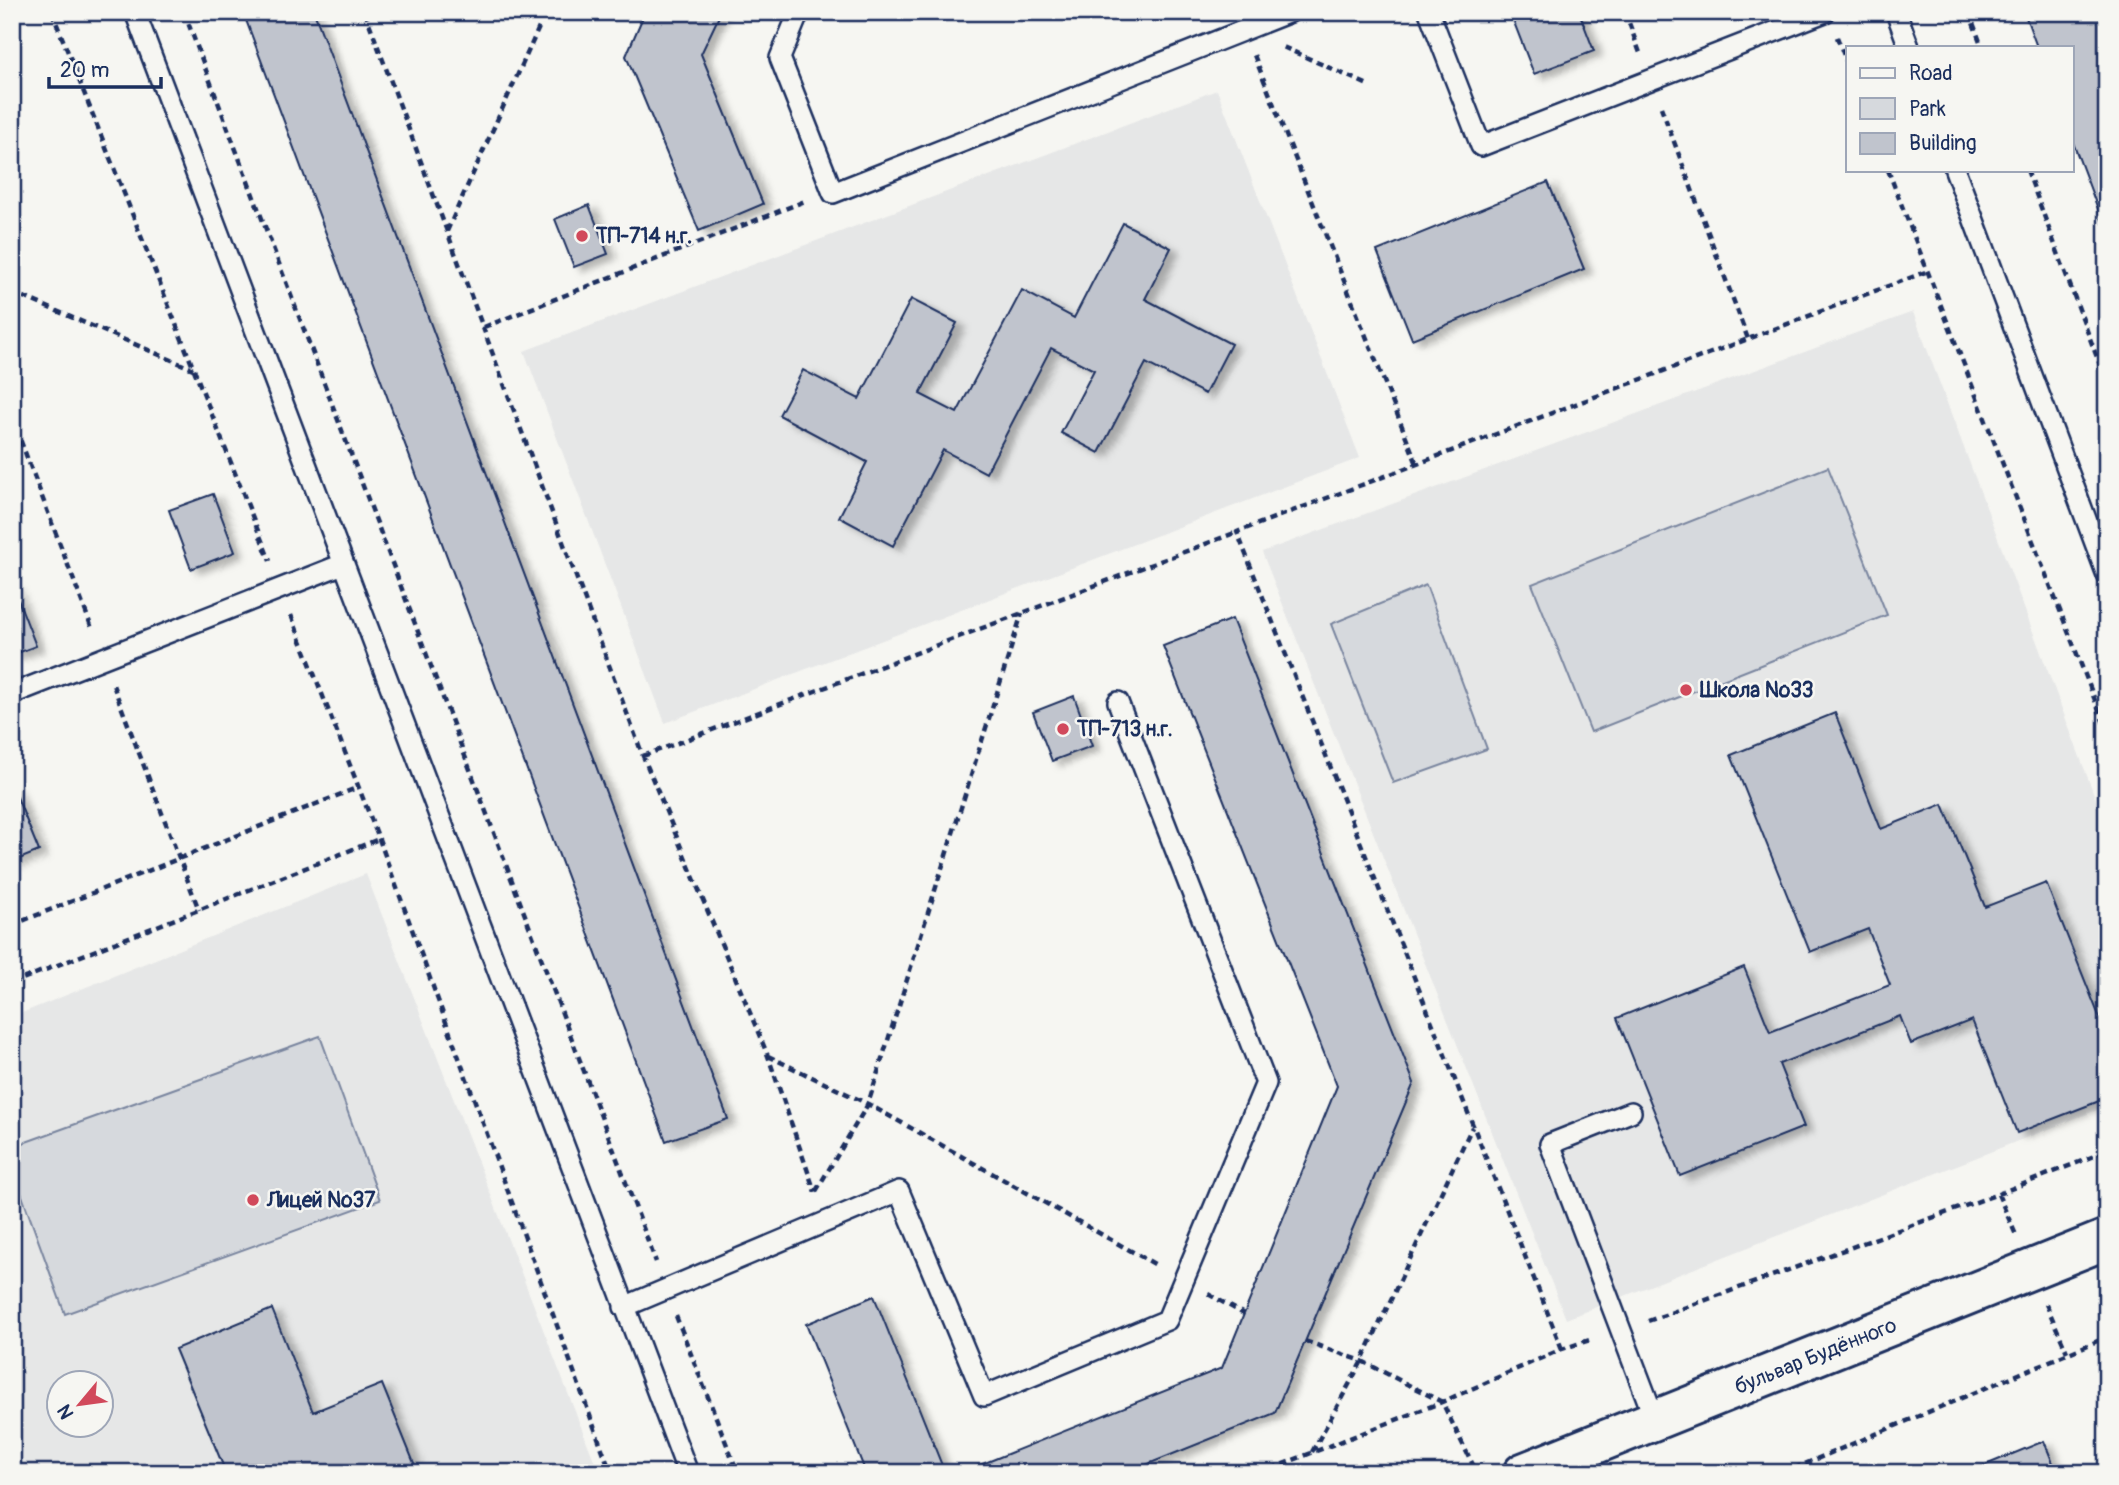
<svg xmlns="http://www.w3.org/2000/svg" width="2119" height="1485" viewBox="0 0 2119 1485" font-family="Pangolin,sans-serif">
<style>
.built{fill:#e6e7e7;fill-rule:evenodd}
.green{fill:#d6d9dd;stroke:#78849e;stroke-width:2}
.building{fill:#c0c4cd;stroke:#1b2f5e;stroke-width:2;filter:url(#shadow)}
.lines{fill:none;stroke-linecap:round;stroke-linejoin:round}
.lane-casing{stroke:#1b2f5e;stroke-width:24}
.street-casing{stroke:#1b2f5e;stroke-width:44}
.path{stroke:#1b2f5e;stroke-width:4.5;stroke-dasharray:7 5;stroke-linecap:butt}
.lane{stroke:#f6f6f2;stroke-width:19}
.street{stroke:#f6f6f2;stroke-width:38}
.poi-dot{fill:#d1495b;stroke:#f6f6f2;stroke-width:2.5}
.labels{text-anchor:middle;stroke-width:5;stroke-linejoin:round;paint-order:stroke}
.poi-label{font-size:21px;font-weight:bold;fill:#1b2f5e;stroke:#f6f6f2;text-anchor:start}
.street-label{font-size:21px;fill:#1b2f5e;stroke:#f6f6f2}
</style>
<defs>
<filter id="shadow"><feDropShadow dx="8" dy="4.5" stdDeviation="3.5" flood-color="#0004"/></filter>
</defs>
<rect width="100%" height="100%" fill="#f6f6f2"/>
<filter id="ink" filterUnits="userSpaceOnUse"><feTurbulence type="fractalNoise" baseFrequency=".0143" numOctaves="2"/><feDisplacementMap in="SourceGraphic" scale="14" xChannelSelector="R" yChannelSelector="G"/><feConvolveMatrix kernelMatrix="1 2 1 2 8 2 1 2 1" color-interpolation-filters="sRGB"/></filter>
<g filter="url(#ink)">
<!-- built -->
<path class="built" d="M 1217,90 L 1360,458 L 665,723 L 524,351 Z
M 1913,312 L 2107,829 L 2107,1106 L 1566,1319 L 1262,552 Z
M 366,874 L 599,1473 L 12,1473 L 12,1017 ZM 60,1384 L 102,1384 L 102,1426 L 60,1426 Z"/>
<!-- green -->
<path class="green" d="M 1828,467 L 1887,615 L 1591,732 L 1532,584 Z
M 1426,585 L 1487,749 L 1393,783 L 1331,624 Z
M 320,1036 L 380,1200 L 65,1314 L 12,1168 L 12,1147 Z"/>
<!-- building -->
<path class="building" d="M 243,12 L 314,12 L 728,1119 L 666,1141 Z
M 645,12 L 721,12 L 701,54 L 763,204 L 699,231 L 626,56 Z
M 1510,12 L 1579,12 L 1594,51 L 1534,74 Z
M 2024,12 L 2098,12 L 2107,35 L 2107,233 L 2072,140 L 2072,47 L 2037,47 Z
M 1548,182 L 1584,269 L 1412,339 L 1377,251 Z
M 589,205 L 608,254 L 574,267 L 555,219 Z
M 1123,223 L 1171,248 L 1145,299 L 1231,344 L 1205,394 L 1146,363 L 1099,453 L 1061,433 L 1094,370 L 1051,348 L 986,473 L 943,450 L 893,546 L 839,517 L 867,462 L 779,415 L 803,370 L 859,399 L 911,299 L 957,323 L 920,394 L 957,413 L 1022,290 L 1074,318 Z
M 213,494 L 235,552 L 191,569 L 169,510 Z
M 12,584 L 36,646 L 12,655 Z
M 1232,619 L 1414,1083 L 1275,1413 L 1126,1473 L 960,1473 L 1222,1368 L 1337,1086 L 1163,646 Z
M 1074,696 L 1092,746 L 1052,761 L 1033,712 Z
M 1835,713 L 1881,829 L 1943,804 L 1985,907 L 2046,883 L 2107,1036 L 2107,1098 L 2017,1133 L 1972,1020 L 1911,1044 L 1900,1016 L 1779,1064 L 1804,1127 L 1680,1176 L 1617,1018 L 1744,967 L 1770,1032 L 1890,985 L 1868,929 L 1810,952 L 1731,755 Z
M 12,785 L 39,851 L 12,862 Z
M 874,1296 L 945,1473 L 866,1473 L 806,1324 Z
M 272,1309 L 313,1412 L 382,1384 L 418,1473 L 226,1473 L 175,1349 Z
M 2044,1441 L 2057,1473 L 1966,1473 Z"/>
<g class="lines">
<defs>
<path id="lane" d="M 135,12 L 688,1473
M 799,12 L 780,58 L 833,193 L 1290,12
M 1429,12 L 1481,146 L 1825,12
M 1896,12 L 1909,47
M 1955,170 L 2107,575
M 12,694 L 343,564
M 1631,1112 L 1550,1144 L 1655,1420
M 624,1307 L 899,1191 L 984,1396 L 1167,1320 L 1266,1083 L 1118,702"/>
<g id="street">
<path id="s1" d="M 1523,1473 L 2107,1239"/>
</g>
</defs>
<!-- lane casing -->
<use href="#lane" class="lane-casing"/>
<!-- street casing -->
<use href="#street" class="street-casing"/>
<!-- path -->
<path class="path" d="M 52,12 L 270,561
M 184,12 L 656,1262
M 365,12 L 643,756 L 768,1056 L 815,1192
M 1625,12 L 1640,53
M 1969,12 L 1982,47
M 1837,37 L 1848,66
M 1283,47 L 1368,85
M 1254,55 L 1417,464
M 1661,107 L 1748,339
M 1888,170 L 2107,731
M 2027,170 L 2107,384
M 447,231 L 546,12
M 12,292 L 193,369
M 484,327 L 805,201
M 12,418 L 93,631
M 291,615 L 379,839 L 611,1473
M 113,685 L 199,910
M 643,756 L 1237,532
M 12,925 L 359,787
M 12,983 L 379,839
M 768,1056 L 868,1104 L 1158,1266
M 816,1191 L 868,1104 L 1022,613
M 1998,1194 L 2016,1235
M 1208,1294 L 1244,1314
M 2046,1304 L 2067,1352
M 676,1316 L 738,1473
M 1648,1321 L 1998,1194 L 2107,1151
M 1305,1341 L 1362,1361 L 1442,1402 L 1477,1473
M 1562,1349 L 1237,532 L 1928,271
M 1312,1452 L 1362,1361 L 1472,1127
M 1260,1473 L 1442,1402 L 1562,1349 L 1593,1339
M 1783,1473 L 2107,1337"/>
<!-- lane -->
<use href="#lane" class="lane"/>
<!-- street -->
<use href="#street" class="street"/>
</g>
</g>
<!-- markers -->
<g class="poi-dot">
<circle cx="582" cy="236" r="7"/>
<circle cx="1686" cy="690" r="7"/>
<circle cx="1063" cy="729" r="7"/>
<circle cx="253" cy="1200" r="7"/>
</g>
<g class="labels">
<!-- poi labels -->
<g class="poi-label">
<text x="596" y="243">ТП-714 н.г.</text>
<text x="1700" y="697">Школа №33</text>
<text x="1077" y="736">ТП-713 н.г.</text>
<text x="267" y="1207">Лицей №37</text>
</g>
<!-- street labels -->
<g class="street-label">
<text dy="7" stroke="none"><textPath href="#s1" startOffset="315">бульвар Будённого</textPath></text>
</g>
</g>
<!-- margin -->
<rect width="2119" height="1485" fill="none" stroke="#f6f6f2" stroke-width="42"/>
<rect x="21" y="21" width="2077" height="1443" fill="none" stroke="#1b2f5e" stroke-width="2.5" filter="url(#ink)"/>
<!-- legend -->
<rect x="1846" y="46" width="228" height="126" fill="#f6f6f2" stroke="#9ea6b7" stroke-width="2"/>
<rect x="1860" y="68" width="35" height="10" fill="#f6f6f2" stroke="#9ea6b7" stroke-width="2"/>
<text x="1909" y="80" font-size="21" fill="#1b2f5e">Road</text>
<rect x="1860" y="98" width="35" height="21" fill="#d6d9dd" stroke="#9ea6b7" stroke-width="2"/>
<text x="1909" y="116" font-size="21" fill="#1b2f5e">Park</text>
<rect x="1860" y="133" width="35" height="21" fill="#c0c4cd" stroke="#9ea6b7" stroke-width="2"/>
<text x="1909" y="150" font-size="21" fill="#1b2f5e">Building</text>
<!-- north arrow -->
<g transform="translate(80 1404) rotate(241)"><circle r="33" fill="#f6f6f2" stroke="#9ea6b7" stroke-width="2"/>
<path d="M0-5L12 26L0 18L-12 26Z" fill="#d1495b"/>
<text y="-10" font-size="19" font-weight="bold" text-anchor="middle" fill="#1b2f5e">N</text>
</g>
<!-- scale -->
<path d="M49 77v10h112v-10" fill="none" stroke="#1b2f5e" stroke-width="3.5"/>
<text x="60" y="77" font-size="21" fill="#1b2f5e" stroke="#f6f6f2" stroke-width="5" paint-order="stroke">20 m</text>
</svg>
